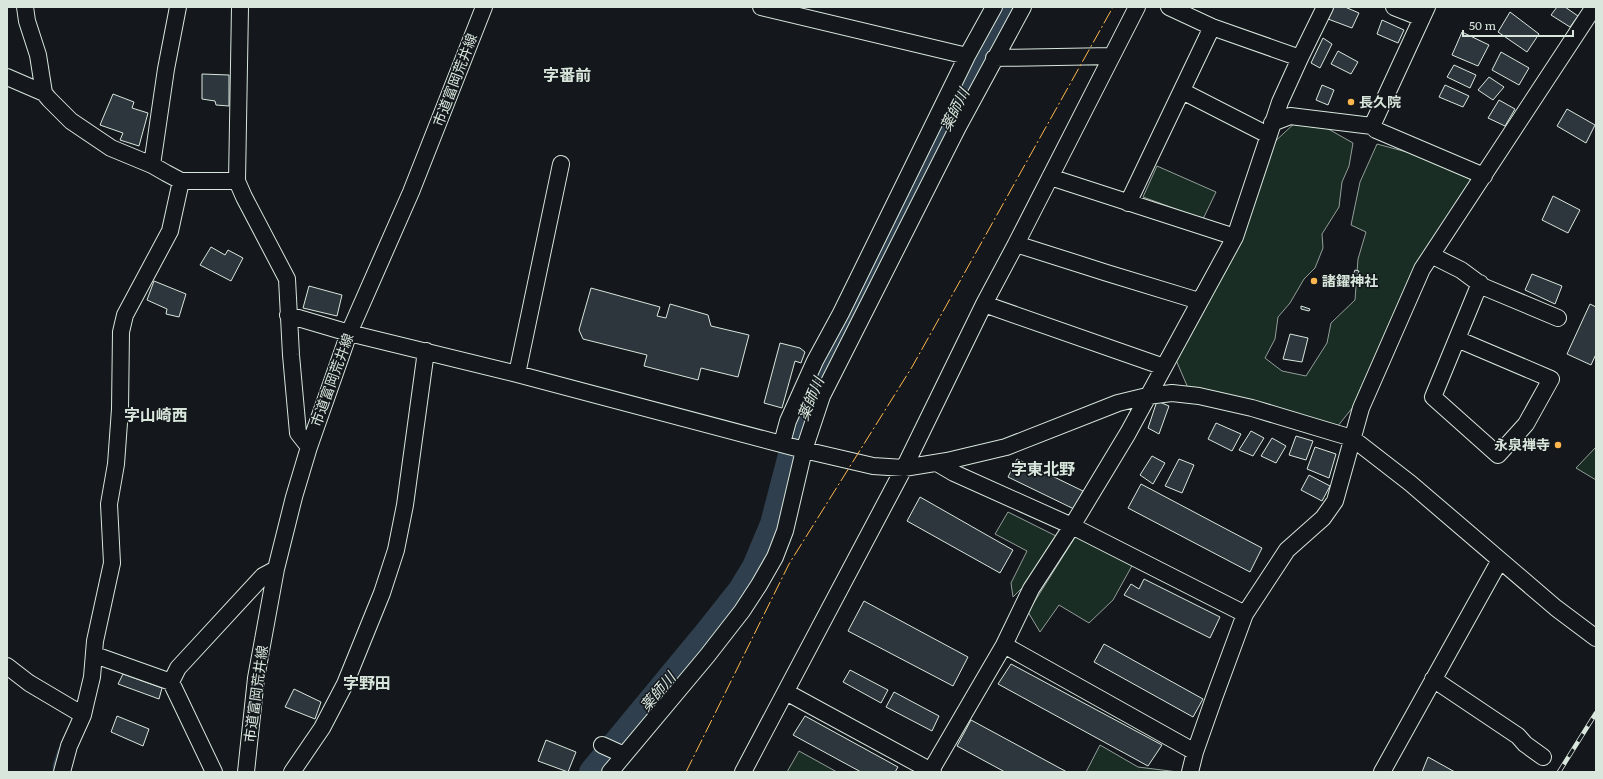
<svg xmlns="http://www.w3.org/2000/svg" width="1603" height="779" viewBox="0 0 1603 779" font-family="Literata,'Noto Sans JP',serif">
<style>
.green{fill:#1a2d24;stroke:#939e99}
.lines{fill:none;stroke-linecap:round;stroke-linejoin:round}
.stream{stroke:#2f3f4d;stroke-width:4.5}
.river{stroke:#2f3f4d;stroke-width:26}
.building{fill:#2c363c;stroke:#d8e6dc}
.minor-casing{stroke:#d8e6dc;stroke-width:18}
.minor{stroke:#14181c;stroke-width:16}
.rail-casing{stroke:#d8e6dc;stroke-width:4.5}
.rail{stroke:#14181c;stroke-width:3;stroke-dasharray:9;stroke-linecap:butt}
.power{stroke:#ffb74d;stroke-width:1;stroke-dasharray:14 3 2 3;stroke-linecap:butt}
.poi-dot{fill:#ffb74d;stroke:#14181c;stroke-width:1.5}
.labels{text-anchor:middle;stroke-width:3;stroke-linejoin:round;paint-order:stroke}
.street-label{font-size:14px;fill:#d8e6dc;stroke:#14181c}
.poi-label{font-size:14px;font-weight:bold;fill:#d8e6dc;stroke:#14181c;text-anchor:start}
.water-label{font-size:15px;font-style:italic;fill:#d8e6dc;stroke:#14181c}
.quarter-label{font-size:16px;font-weight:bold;fill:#d8e6dc;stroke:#14181c}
</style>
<rect width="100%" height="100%" fill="#14181c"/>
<!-- green -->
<path class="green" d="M 1297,121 L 1323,126 L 1353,143 L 1349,166 L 1342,182 L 1339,207 L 1322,234 L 1323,248 L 1315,268 L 1304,279 L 1290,303 L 1278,317 L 1275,339 L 1265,358 L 1282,371 L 1306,376 L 1327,343 L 1331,323 L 1355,300 L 1358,259 L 1366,232 L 1351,225 L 1360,182 L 1377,144 L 1418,155 L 1472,180 L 1357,402 L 1337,427 L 1188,388 L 1176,360 L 1270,146 Z
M 1157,166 L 1216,192 L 1203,219 L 1143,197 Z
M 1596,447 L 1596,480 L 1576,468 Z
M 1008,512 L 1056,536 L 1028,582 L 1013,597 L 1011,583 L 1027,551 L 995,534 Z
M 1077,534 L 1133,564 L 1113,600 L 1089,623 L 1059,605 L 1040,632 L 1028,612 Z
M 1100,745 L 1138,767 L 1178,772 L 1086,772 Z
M 799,751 L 837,772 L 787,772 Z"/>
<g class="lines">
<!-- stream -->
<path class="stream" d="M 55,772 L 55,765 L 60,750"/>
<!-- river -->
<path class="river" d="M 592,772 L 707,633 L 741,590 L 755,567 L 773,524 L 798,428 L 805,405 L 818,378 L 881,258 L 956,105 L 1007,7"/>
</g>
<!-- building -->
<path class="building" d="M 1334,7 L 1345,7 L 1359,13 L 1352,28 L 1328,19 Z
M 1557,7 L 1565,7 L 1578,16 L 1570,27 L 1551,15 Z
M 1510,12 L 1539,34 L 1527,52 L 1498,32 Z
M 1382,20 L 1404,30 L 1398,43 L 1377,34 Z
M 1462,32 L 1489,45 L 1478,66 L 1452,55 Z
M 1323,38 L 1332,44 L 1320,68 L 1311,63 Z
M 1338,51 L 1358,62 L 1351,74 L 1331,64 Z
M 1501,52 L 1529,68 L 1519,85 L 1492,70 Z
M 1454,65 L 1476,75 L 1470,88 L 1447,77 Z
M 202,74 L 229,75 L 229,106 L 216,105 L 215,101 L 202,99 Z
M 1489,77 L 1504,87 L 1493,100 L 1478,90 Z
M 1322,85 L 1334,90 L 1328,105 L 1316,100 Z
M 1445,85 L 1469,96 L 1463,107 L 1439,97 Z
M 113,94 L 134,102 L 132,108 L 148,113 L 139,146 L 120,140 L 123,133 L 100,125 Z
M 1499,100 L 1515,109 L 1505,126 L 1488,118 Z
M 1567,109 L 1595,125 L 1586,143 L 1557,126 Z
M 1553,196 L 1580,210 L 1568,233 L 1542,220 Z
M 211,247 L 225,255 L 228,250 L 243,258 L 231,281 L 200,265 Z
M 1355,270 L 1359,271 L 1355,282 L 1351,280 Z
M 1532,274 L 1562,286 L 1555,304 L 1525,290 Z
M 154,281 L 186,294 L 179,317 L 166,314 L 167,309 L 147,300 Z
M 309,286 L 342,295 L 337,316 L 303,308 Z
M 591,288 L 660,307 L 657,316 L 666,318 L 670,304 L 708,315 L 711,326 L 749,335 L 738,377 L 701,368 L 698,380 L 644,366 L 647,355 L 583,339 L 579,330 Z
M 1590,304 L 1596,307 L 1596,354 L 1591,365 L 1567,354 Z
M 1301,306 L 1310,309 L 1309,311 L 1301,309 Z
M 1290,334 L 1308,338 L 1302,362 L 1283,359 Z
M 780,343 L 800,348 L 805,352 L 801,363 L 795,361 L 782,408 L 764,403 Z
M 1157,401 L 1169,406 L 1159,434 L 1148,428 Z
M 1216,423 L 1241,434 L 1232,451 L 1208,439 Z
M 1251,431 L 1264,438 L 1253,456 L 1239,450 Z
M 1296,436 L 1313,441 L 1306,460 L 1289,455 Z
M 1272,438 L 1286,446 L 1276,463 L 1261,456 Z
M 1315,447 L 1336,454 L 1329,478 L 1307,469 Z
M 1152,456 L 1165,463 L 1153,484 L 1140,475 Z
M 1017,459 L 1083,491 L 1074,509 L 1008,477 Z
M 1179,459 L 1194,465 L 1182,493 L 1165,486 Z
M 1309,475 L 1330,486 L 1322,501 L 1301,490 Z
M 1141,484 L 1262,548 L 1250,572 L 1128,508 Z
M 920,497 L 1013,550 L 1000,573 L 907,521 Z
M 1144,579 L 1220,617 L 1210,638 L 1124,595 L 1131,584 L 1139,589 Z
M 864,601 L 968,657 L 953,686 L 848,631 Z
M 1104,644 L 1203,699 L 1193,717 L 1094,662 Z
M 1011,664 L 1162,745 L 1148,766 L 998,684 Z
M 850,670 L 888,690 L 881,703 L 843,682 Z
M 123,674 L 162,688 L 159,699 L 118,684 Z
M 294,689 L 321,702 L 315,719 L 285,707 Z
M 894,692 L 939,716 L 932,731 L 886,707 Z
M 117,716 L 149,729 L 143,746 L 111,732 Z
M 805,716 L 898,767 L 895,772 L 861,772 L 793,735 Z
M 971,720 L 1067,772 L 1005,772 L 957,746 Z
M 546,740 L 576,752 L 568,772 L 538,761 Z
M 1428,757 L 1455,772 L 1422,772 Z"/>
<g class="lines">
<defs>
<path id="minor" d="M 25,7 L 27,21 L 38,55 L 44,93 L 49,99 L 71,121 L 111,148 L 152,165 L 166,173 L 181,181 L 170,231 L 125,315 L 121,332 L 120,409 L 116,464 L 109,504 L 112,563 L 95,641 L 92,677 L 86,702 L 83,715 L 69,746 L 62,772
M 240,7 L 237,181 L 244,197 L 287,279 L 291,355 L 298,433 L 309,447
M 761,7 L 967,56
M 1137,7 L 1016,244 L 1107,273 L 1199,301
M 1394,7 L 1422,18
M 994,58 L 1112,56
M 1300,58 L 1325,7
M 7,77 L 44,93
M 1182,91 L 1268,135
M 1272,123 L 1290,116 L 1372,126 L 1376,130 L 1484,176
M 1372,126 L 1427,7
M 152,165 L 166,69 L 178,7
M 1050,177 L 1235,237
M 181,181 L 237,181
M 1128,203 L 1212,27
M 1431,255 L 1461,270 L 1484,287 L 1558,318
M 984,304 L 1164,367
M 288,315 L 349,333 L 517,374 L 804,450 L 873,466 L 904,468 L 947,461 L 1006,447 L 1118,403 L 1147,396 L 1172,393 L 1199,396 L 1252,408 L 1352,438 L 1410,483 L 1556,608 L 1596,638
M 1457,339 L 1551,379 L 1526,424 L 1498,455 L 1433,397 L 1480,283
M 517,374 L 561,164
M 782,443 L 788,421 L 815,361 L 841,313 L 967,56 L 994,7
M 937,463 L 954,473 L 1072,526 L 1245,614
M 1004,645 L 1195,752
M 95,655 L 171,682
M 7,666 L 29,683 L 83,715
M 1433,679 L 1518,736 L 1525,744 L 1543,757
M 786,692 L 933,772
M 602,745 L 624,755
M 214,772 L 171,682 L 178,668 L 263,576 L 276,569
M 246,772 L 256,678 L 276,569 L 294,497 L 309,447 L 349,333 L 411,192 L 484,7
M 292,772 L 322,728 L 345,684 L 382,593 L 396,550 L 405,505 L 426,351
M 610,772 L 707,656 L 742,611 L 759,585 L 775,557 L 785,531 L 804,450 L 822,396 L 958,127 L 1023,7
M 743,772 L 904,468 L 984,304 L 1016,244
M 930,772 L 1004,645 L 1031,589 L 1072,526 L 1128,433 L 1235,237 L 1280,102 L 1300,58 L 1212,27 L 1169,7
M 1190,772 L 1195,752 L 1214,698 L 1245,614 L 1287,550 L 1323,518 L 1335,501 L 1361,408 L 1422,269 L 1594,7
M 1382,772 L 1500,560"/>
</defs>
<!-- minor casing -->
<use href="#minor" class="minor-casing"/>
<!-- minor -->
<use href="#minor" class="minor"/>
<defs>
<path id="rail" d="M 1559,772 L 1596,713"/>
</defs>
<!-- rail casing -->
<use href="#rail" class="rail-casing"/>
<!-- rail -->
<use href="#rail" class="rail"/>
<!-- power -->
<path class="power" d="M 686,772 L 789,564 L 912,367 L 1113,7"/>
</g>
<!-- markers -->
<g class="poi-dot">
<circle cx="1351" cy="102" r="4"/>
<circle cx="1314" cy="281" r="4"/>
<circle cx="1558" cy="445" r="4"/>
</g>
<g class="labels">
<!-- street labels -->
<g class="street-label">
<text transform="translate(455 80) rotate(-69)" y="5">市道富岡荒井線</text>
<text transform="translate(332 380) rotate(-70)" y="5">市道富岡荒井線</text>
<text transform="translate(256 694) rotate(-82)" y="5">市道富岡荒井線</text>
</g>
<!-- poi labels -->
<g class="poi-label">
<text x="1359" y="107">長久院</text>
<text x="1322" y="286">諸鑃神社</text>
<text x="1550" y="450" text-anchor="end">永泉禅寺</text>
</g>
<!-- water labels -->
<g class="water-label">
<text transform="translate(955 110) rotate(-63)" y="5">薬師川</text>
<text transform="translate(811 399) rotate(-68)" y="5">薬師川</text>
<text transform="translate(658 692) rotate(-50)" y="5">薬師川</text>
</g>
<!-- quarter labels -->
<g class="quarter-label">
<text x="567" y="81">字番前</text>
<text x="156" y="421">字山崎西</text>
<text x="1043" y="475">字東北野</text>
<text x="367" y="689">字野田</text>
</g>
</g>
<!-- border -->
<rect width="1603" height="779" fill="none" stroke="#d8e6dc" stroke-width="16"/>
<!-- scale -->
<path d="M1463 30v6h110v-6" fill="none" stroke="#d8e6dc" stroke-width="2"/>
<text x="1469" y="30" font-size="12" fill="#d8e6dc" stroke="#14181c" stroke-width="3" paint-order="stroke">50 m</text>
</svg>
